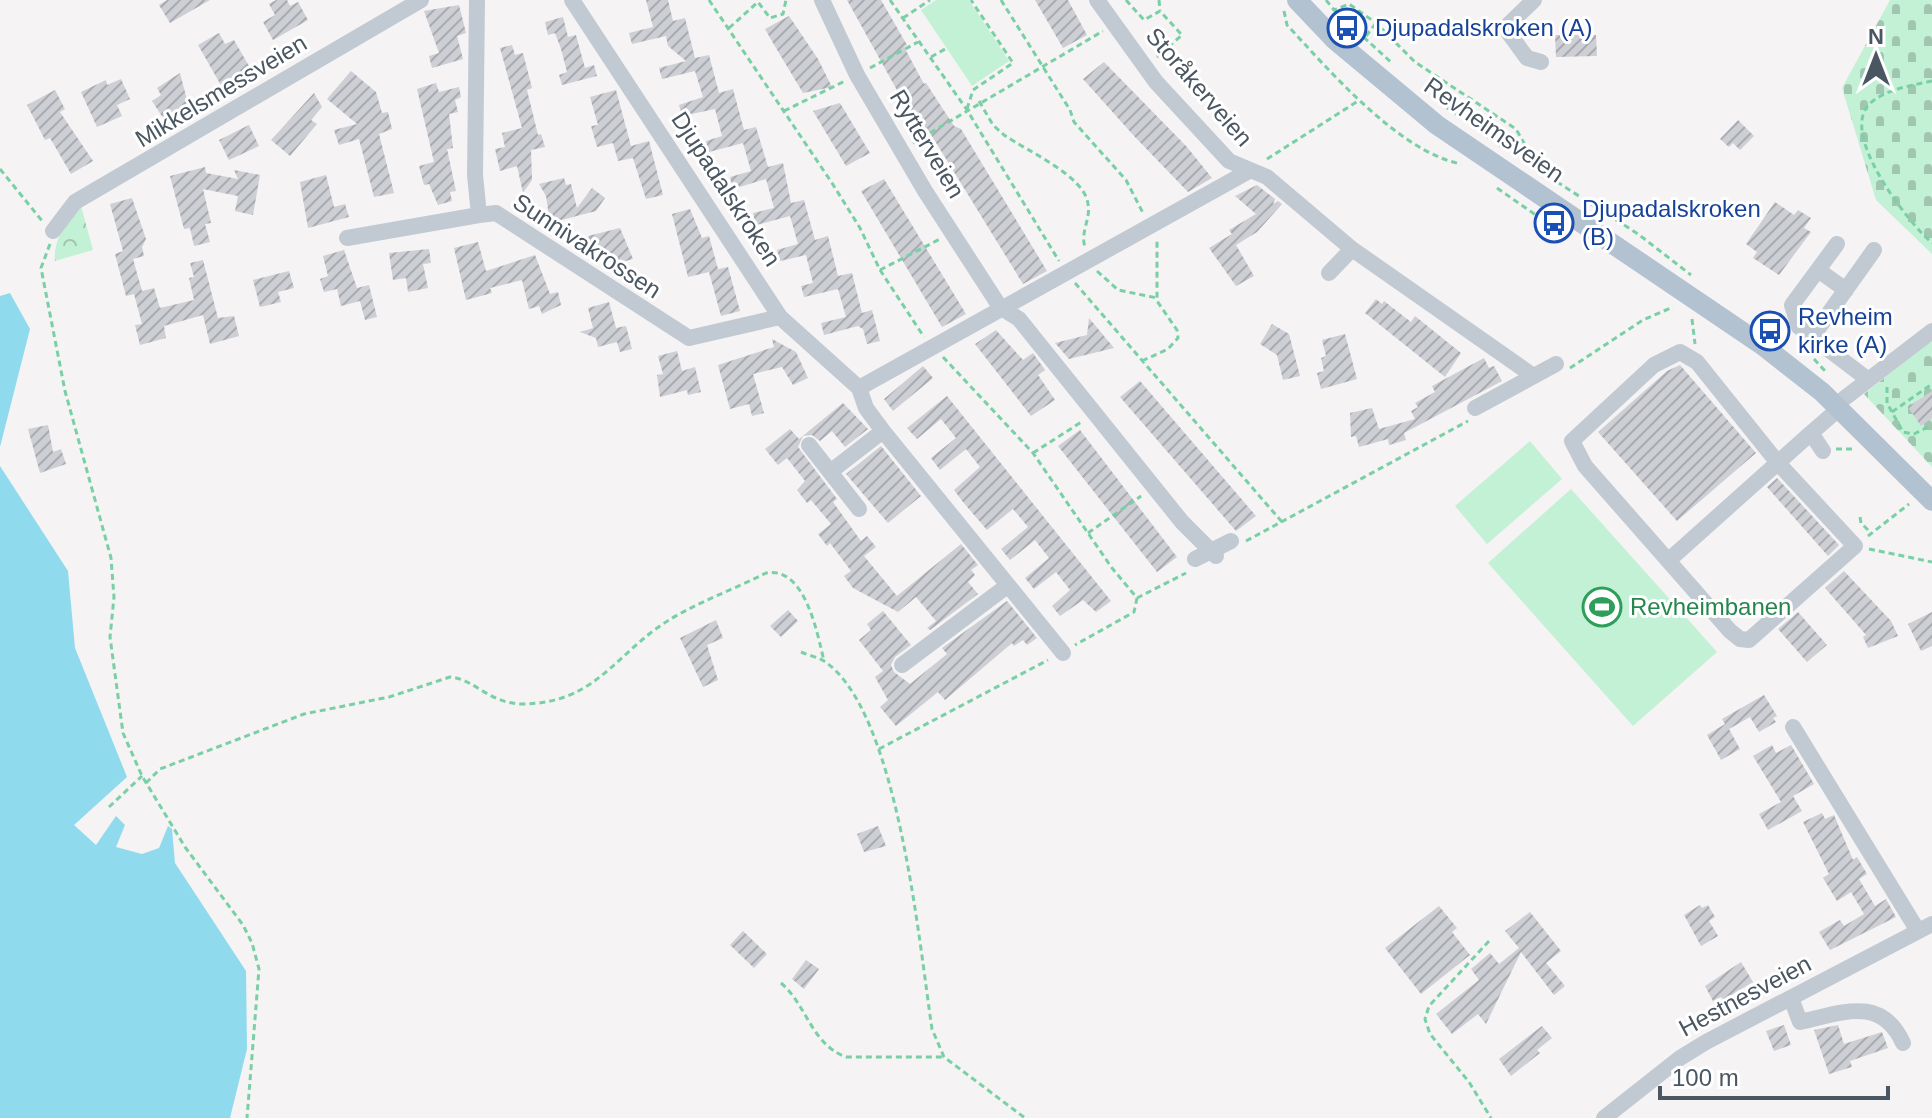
<svg xmlns="http://www.w3.org/2000/svg" width="1932" height="1118" viewBox="0 0 1932 1118" font-family="Helvetica,sans-serif">
<style>
.cemetery{fill:url(#cemetery-stones)}
.park{fill:url(#park-crowns)}
.pitch{fill:#c3f1d5}
.water{fill:#90daee}
.building{fill:url(#building-hatch)}
.lines{fill:none;stroke-linecap:round;stroke-linejoin:round}
.path{stroke:#7ad0a6;stroke-width:3;stroke-dasharray:6 4;stroke-linecap:butt}
.minor{stroke:#c1cad2;stroke-width:16}
.major{stroke:#b3c2d1;stroke-width:20}
.labels{text-anchor:middle;stroke-width:6;stroke-linejoin:round;paint-order:stroke}
.transit-label{font-size:24px;fill:#164399;stroke:#fff;text-anchor:start}
.street-label{font-size:24px;fill:#4a5661;stroke:#fff}
.leisure-label{font-size:24px;fill:#27864d;stroke:#fff;text-anchor:start}
</style>
<defs>
<pattern id="cemetery-stones" width="16" height="16" patternUnits="userSpaceOnUse" patternTransform="scale(2)"><rect width="16" height="16" fill="#c3f1d5"/><path d="M2 7V4a2 2 0 0 1 4 0v3zM10 15v-3a2 2 0 0 1 4 0v3z" fill="#a0c6b0"/></pattern>
<pattern id="park-crowns" width="20" height="18" patternUnits="userSpaceOnUse" patternTransform="scale(2)"><rect width="20" height="18" fill="#c3f1d5"/><path d="M2 6a3 3 0 1 1 6 0M12 15a3 3 0 1 1 6 0" fill="none" stroke="#a0c6b0"/></pattern>
<pattern id="building-hatch" width="6" height="6" patternUnits="userSpaceOnUse" patternTransform="scale(2)"><rect width="6" height="6" fill="#cdcfd5"/><path d="M-1 1l2-2M0 6l6-6M5 7l2-2" fill="none" stroke="#a8abb0"/></pattern>
</defs>
<rect width="100%" height="100%" fill="#f5f3f3"/>
<!-- cemetery -->
<path class="cemetery" d="M 1890,0 L 1932,0 L 1932,254 L 1876,200 L 1842,88 Z
M 1932,340 L 1932,467 L 1864,394 Z"/>
<!-- park -->
<path class="park" d="M 81,206 L 93,250 L 55,261 C 53,239 67,221 81,206 Z"/>
<!-- pitch -->
<path class="pitch" d="M 936,0 L 969,0 L 1009,61 L 972,86 L 921,10 Z
M 1530,441 L 1562,479 L 1487,544 L 1455,506 Z
M 1571,489 L 1717,652 L 1633,726 L 1488,563 Z"/>
<!-- water -->
<path class="water" d="M 10,293 L 30,329 L 0,447 L 0,296 Z
M 0,466 L 68,571 L 75,648 L 127,777 L 74,825 L 96,845 L 116,816 L 125,825 L 116,847 L 142,854 L 159,848 L 168,826 L 172,829 L 175,863 L 246,971 L 247,1049 L 230,1118 L 0,1118 Z"/>
<!-- building -->
<path class="building" d="M 167,0 L 210,0 L 170,23 L 159,5 Z
M 276,0 L 287,0 L 290,6 L 298,2 L 308,20 L 273,40 L 263,22 L 275,15 L 269,4 Z
M 646,0 L 668,0 L 673,21 L 685,18 L 695,58 L 709,55 L 719,93 L 733,89 L 744,130 L 756,127 L 768,167 L 783,163 L 791,203 L 804,200 L 815,240 L 828,236 L 838,276 L 852,273 L 862,313 L 872,310 L 880,341 L 867,344 L 863,329 L 858,326 L 824,335 L 821,323 L 846,317 L 838,289 L 804,297 L 801,286 L 813,283 L 806,255 L 780,261 L 777,250 L 798,244 L 790,216 L 756,225 L 753,213 L 774,208 L 766,179 L 733,189 L 730,177 L 751,171 L 743,143 L 709,152 L 706,141 L 722,136 L 715,109 L 682,116 L 679,105 L 703,97 L 695,71 L 662,79 L 659,68 L 686,61 L 668,46 L 666,36 L 632,44 L 629,33 L 653,27 Z
M 847,0 L 881,0 L 907,45 L 904,47 L 924,84 L 926,83 L 954,126 L 961,129 L 1047,271 L 1023,284 L 927,128 L 923,130 L 898,92 Z
M 1035,0 L 1068,0 L 1087,35 L 1063,48 Z
M 459,5 L 466,33 L 457,36 L 463,59 L 432,68 L 429,56 L 439,53 L 424,11 Z
M 789,16 L 818,59 L 832,87 L 803,93 L 773,43 L 765,29 Z
M 563,17 L 568,37 L 576,35 L 585,68 L 594,65 L 597,76 L 562,85 L 559,75 L 567,72 L 561,49 L 555,33 L 548,35 L 545,22 Z
M 219,33 L 225,44 L 234,40 L 253,73 L 222,87 L 198,45 Z
M 1555,35 L 1596,35 L 1597,56 L 1556,57 Z
M 512,45 L 515,55 L 523,53 L 532,88 L 527,90 L 538,135 L 541,134 L 545,147 L 531,150 L 532,180 L 523,193 L 517,166 L 500,171 L 495,149 L 505,147 L 502,133 L 522,128 L 500,48 Z
M 1104,62 L 1187,147 L 1212,178 L 1188,192 L 1134,136 L 1083,79 Z
M 351,71 L 376,92 L 382,113 L 388,112 L 392,129 L 379,134 L 394,193 L 374,197 L 359,139 L 339,145 L 334,130 L 357,124 L 327,99 Z
M 180,73 L 188,104 L 163,118 L 152,101 L 161,95 L 157,88 Z
M 121,79 L 130,99 L 117,105 L 122,116 L 97,127 L 81,92 L 106,80 L 107,85 Z
M 436,83 L 439,92 L 459,87 L 461,97 L 455,100 L 458,112 L 449,114 L 453,148 L 447,149 L 456,191 L 450,192 L 452,201 L 438,205 L 429,184 L 424,185 L 419,166 L 434,162 L 417,89 Z
M 55,90 L 65,109 L 60,112 L 93,161 L 71,174 L 50,138 L 45,140 L 27,105 Z
M 616,90 L 631,146 L 649,141 L 663,195 L 646,199 L 633,158 L 618,161 L 613,143 L 597,147 L 591,126 L 598,125 L 590,97 Z
M 314,93 L 322,107 L 311,120 L 317,124 L 290,156 L 271,140 Z
M 840,103 L 870,153 L 846,166 L 813,111 Z
M 1738,120 L 1754,136 L 1740,150 L 1733,143 L 1729,147 L 1720,139 Z
M 249,125 L 259,146 L 229,160 L 219,140 Z
M 205,167 L 206,173 L 238,179 L 234,170 L 260,175 L 253,215 L 235,211 L 238,196 L 203,189 L 211,223 L 205,224 L 210,242 L 194,246 L 190,228 L 184,229 L 170,176 Z
M 326,175 L 334,207 L 345,204 L 349,217 L 308,228 L 300,182 Z
M 564,178 L 566,185 L 571,184 L 577,208 L 592,188 L 605,198 L 596,211 L 550,223 L 546,196 L 539,184 Z
M 884,179 L 966,314 L 942,327 L 861,191 Z
M 1257,185 L 1275,199 L 1273,204 L 1278,201 L 1282,204 L 1257,232 L 1236,245 L 1254,276 L 1236,286 L 1209,248 L 1232,234 L 1229,230 L 1256,214 L 1235,196 Z
M 132,198 L 146,239 L 142,247 L 144,256 L 133,259 L 142,291 L 154,288 L 160,308 L 194,300 L 189,278 L 194,277 L 190,263 L 203,260 L 218,318 L 234,316 L 239,336 L 210,344 L 203,315 L 164,326 L 166,338 L 140,345 L 135,325 L 142,324 L 134,294 L 126,296 L 115,254 L 123,251 L 110,204 Z
M 1775,202 L 1794,215 L 1798,210 L 1811,218 L 1804,228 L 1811,232 L 1779,275 L 1753,258 L 1757,252 L 1746,244 Z
M 690,209 L 702,238 L 709,236 L 718,269 L 714,270 L 728,267 L 740,311 L 721,316 L 709,272 L 688,277 L 672,214 Z
M 620,228 L 633,259 L 611,265 L 607,251 L 593,255 L 588,236 Z
M 478,242 L 486,271 L 535,255 L 550,294 L 558,292 L 561,305 L 542,314 L 539,306 L 529,309 L 522,280 L 490,288 L 492,293 L 466,300 L 454,248 Z
M 429,249 L 431,263 L 423,264 L 428,288 L 408,292 L 406,278 L 393,280 L 389,253 Z
M 344,250 L 357,288 L 369,285 L 377,317 L 365,320 L 360,301 L 341,306 L 337,289 L 324,292 L 320,279 L 328,276 L 323,256 Z
M 289,271 L 294,288 L 278,292 L 281,302 L 260,307 L 253,280 Z
M 1376,299 L 1382,304 L 1384,301 L 1411,322 L 1415,316 L 1461,353 L 1445,377 L 1365,313 Z
M 609,302 L 616,328 L 626,326 L 632,349 L 620,352 L 617,342 L 598,347 L 596,338 L 580,332 L 593,328 L 588,308 Z
M 1089,318 L 1114,348 L 1069,359 L 1055,343 L 1087,335 Z
M 1272,324 L 1289,334 L 1300,376 L 1283,380 L 1277,355 L 1260,344 Z
M 996,330 L 1023,360 L 1033,353 L 1045,370 L 1038,375 L 1055,400 L 1031,416 L 975,344 Z
M 1345,334 L 1357,379 L 1321,389 L 1317,373 L 1324,371 L 1321,358 L 1326,356 L 1322,340 Z
M 772,339 L 796,352 L 808,378 L 793,385 L 782,367 L 753,374 L 764,413 L 752,416 L 749,404 L 730,409 L 718,365 L 774,347 Z
M 677,351 L 682,371 L 695,367 L 701,392 L 688,395 L 687,390 L 660,397 L 657,375 L 663,374 L 658,356 Z
M 1484,358 L 1489,368 L 1494,366 L 1502,381 L 1404,433 L 1406,440 L 1389,445 L 1388,439 L 1359,447 L 1356,436 L 1351,437 L 1350,413 L 1372,408 L 1379,429 L 1415,419 L 1411,411 L 1418,407 L 1415,403 L 1435,392 L 1432,386 Z
M 1680,365 L 1756,453 L 1677,521 L 1598,432 L 1667,371 Z
M 923,366 L 933,378 L 893,411 L 884,399 Z
M 1140,381 L 1256,516 L 1236,531 L 1120,397 Z
M 1932,391 L 1932,418 L 1921,426 L 1908,407 Z
M 947,396 L 1111,601 L 1096,612 L 1083,600 L 1060,616 L 1052,606 L 1070,590 L 1056,572 L 1034,589 L 1025,578 L 1049,558 L 1035,540 L 1010,560 L 1001,549 L 1028,527 L 1013,509 L 987,530 L 963,502 L 954,490 L 980,467 L 966,449 L 940,470 L 931,458 L 956,438 L 941,419 L 917,439 L 907,428 Z
M 843,403 L 868,429 L 845,447 L 832,431 L 820,441 L 812,435 L 803,436 L 798,447 L 837,499 L 833,502 L 861,541 L 867,536 L 876,547 L 864,556 L 897,596 L 961,544 L 978,565 L 971,570 L 975,575 L 968,582 L 978,594 L 930,630 L 927,628 L 936,621 L 916,597 L 898,612 L 853,588 L 844,576 L 851,571 L 830,543 L 827,546 L 818,534 L 831,524 L 811,500 L 807,503 L 797,490 L 805,481 L 787,458 L 778,465 L 765,449 L 790,429 L 799,439 Z
M 48,425 L 53,452 L 61,449 L 66,464 L 40,473 L 28,429 Z
M 1080,430 L 1177,557 L 1157,572 L 1058,446 Z
M 881,446 L 921,496 L 888,523 L 846,474 Z
M 1777,478 L 1839,545 L 1828,556 L 1767,487 Z
M 1844,571 L 1891,621 L 1898,636 L 1868,648 L 1863,637 L 1866,635 L 1825,588 Z
M 1007,601 L 1037,638 L 1027,645 L 1023,640 L 1014,646 L 1012,643 L 945,700 L 938,692 L 896,726 L 880,707 L 888,700 L 875,677 L 883,671 L 859,640 L 871,630 L 867,624 L 883,611 L 911,645 L 895,657 L 891,665 L 894,672 L 910,684 L 947,654 L 942,648 Z
M 788,610 L 798,621 L 781,637 L 770,626 Z
M 1798,612 L 1827,645 L 1807,662 L 1778,629 Z
M 1932,612 L 1932,646 L 1921,651 L 1908,624 Z
M 716,620 L 723,638 L 707,645 L 718,680 L 703,687 L 680,638 Z
M 1764,695 L 1777,716 L 1773,718 L 1776,722 L 1759,732 L 1750,717 L 1729,729 L 1740,749 L 1721,760 L 1707,735 L 1725,724 L 1722,719 Z
M 1772,745 L 1776,753 L 1791,745 L 1814,784 L 1793,796 L 1802,811 L 1768,830 L 1759,814 L 1781,802 L 1753,756 Z
M 1822,813 L 1825,819 L 1834,815 L 1853,860 L 1857,857 L 1867,874 L 1859,879 L 1875,906 L 1886,899 L 1896,917 L 1830,950 L 1819,932 L 1840,920 L 1844,926 L 1864,914 L 1851,892 L 1837,901 L 1823,878 L 1829,874 L 1803,822 Z
M 878,826 L 886,846 L 864,852 L 857,834 Z
M 1700,905 L 1702,908 L 1708,905 L 1715,917 L 1709,921 L 1718,936 L 1701,946 L 1684,915 Z
M 1439,906 L 1457,928 L 1452,932 L 1470,955 L 1421,994 L 1385,948 Z
M 1530,912 L 1561,951 L 1546,963 L 1565,986 L 1554,995 L 1521,952 L 1486,1024 L 1478,1014 L 1452,1034 L 1436,1014 L 1479,980 L 1471,969 L 1490,953 L 1499,964 L 1519,948 L 1505,931 Z
M 743,931 L 767,954 L 754,968 L 730,945 Z
M 806,960 L 819,969 L 804,989 L 792,979 Z
M 1741,962 L 1753,982 L 1723,1000 L 1721,997 L 1713,1001 L 1705,986 Z
M 1784,1025 L 1791,1045 L 1774,1051 L 1766,1031 Z
M 1838,1025 L 1844,1044 L 1882,1032 L 1888,1048 L 1850,1061 L 1852,1067 L 1829,1074 L 1814,1030 Z
M 1542,1026 L 1552,1038 L 1537,1050 L 1540,1053 L 1511,1076 L 1499,1059 Z"/>
<g class="lines">
<!-- path -->
<path class="path" d="M 709,0 L 832,183 L 860,228 L 880,270 L 924,337
M 890,0 L 967,110 L 1059,261
M 1001,0 L 1070,110 L 1074,122 L 1126,180 L 1143,213
M 1126,0 L 1144,20 L 1160,11 L 1182,35 L 1157,57
M 1159,0 L 1160,11
M 1326,0 L 1334,10 L 1349,4 L 1376,23 L 1415,62 L 1516,129 L 1524,143 L 1523,161
M 1334,10 L 1393,64
M 1284,11 L 1287,25 C 1329,70 1399,152 1461,164
M 903,18 L 930,0
M 729,28 L 758,2 L 770,18 L 783,14 L 786,0
M 1366,36 L 1376,23
M 931,57 L 947,48
M 870,68 L 918,42
M 1932,81 C 1913,85 1875,91 1865,110 C 1847,144 1908,222 1932,243
M 979,101 L 993,125 L 1004,135 C 1027,151 1085,176 1088,204 C 1091,219 1080,232 1085,247
M 1439,102 L 1501,146
M 967,109 L 973,90 L 1013,63 L 971,0
M 784,111 L 845,81
M 913,143 L 1103,31
M 1267,159 L 1358,101
M 0,169 L 43,222
M 1540,171 L 1638,234 L 1691,275
M 1497,188 L 1553,227
M 50,244 L 41,268 L 65,391 L 111,558 L 114,597 L 110,637 L 123,733 L 142,776 L 185,847 L 243,925 L 252,943 L 259,969 L 247,1118
M 880,270 L 940,239
M 1097,271 L 1118,290 L 1157,298
M 1075,283 L 1282,522
M 1692,319 L 1695,344
M 1762,322 L 1786,337
M 943,357 L 1033,453 L 1112,568 L 1137,598 L 1134,612 L 1075,645
M 1814,359 L 1825,371
M 1142,361 L 1168,349 L 1178,338 L 1177,330 L 1157,301 L 1157,241
M 1570,368 L 1643,320 L 1673,307
M 1887,387 L 1887,403 L 1903,432 L 1914,434 L 1932,425
M 1892,412 L 1932,384
M 1836,449 L 1856,449
M 1033,453 L 1083,421
M 1860,517 L 1861,523 L 1871,533
M 1088,533 L 1141,496
M 1868,536 L 1909,504
M 1246,541 L 1468,421
M 1869,549 L 1932,562
M 1137,598 L 1186,573
M 801,652 C 808,655 817,657 824,661 C 898,710 919,943 932,1029 L 944,1057 L 1025,1118
M 879,749 L 1048,660
M 146,783 L 160,769 L 304,714 L 389,697 L 450,677 C 475,679 489,704 523,704 C 590,703 610,663 657,628 C 689,605 731,591 766,573 C 805,566 817,632 824,661
M 109,807 L 142,776
M 1489,941 L 1429,1006 L 1425,1019 L 1430,1034 L 1469,1082 L 1491,1118
M 781,983 C 807,1005 811,1044 846,1057 L 944,1057"/>
<!-- minor -->
<path class="minor" d="M 477,0 L 475,175 L 479,215 L 496,213 L 689,338 L 780,317
M 572,0 L 780,317 L 859,388
M 822,0 L 857,75 L 925,191 L 1000,307 L 1019,319 L 1182,522 L 1216,556
M 1097,0 L 1156,82 L 1229,161 L 1267,177 L 1352,249 L 1532,375
M 1534,0 L 1505,28 L 1527,58 L 1541,62
M 53,231 L 75,202 L 421,0
M 347,238 L 479,215
M 1818,270 L 1846,290
M 1329,273 L 1352,249
M 1812,337 L 1799,327 L 1792,305 L 1837,244
M 1680,352 L 1697,362 L 1778,463 L 1855,546 L 1749,640 L 1740,639 L 1730,631 L 1585,466 L 1572,441 L 1654,365 Z
M 1866,378 L 1812,337 L 1874,250
M 859,388 L 1249,171
M 859,388 L 866,408 L 883,431 L 1063,653
M 1837,404 L 1932,331
M 1475,408 L 1556,364
M 809,445 L 859,509
M 1823,451 L 1811,433 L 1841,407
M 830,472 L 883,431
M 1195,559 L 1231,541
M 1669,560 L 1811,433
M 902,665 L 1007,586
M 1793,727 L 1918,931
M 1791,998 L 1800,1022 C 1842,1013 1881,995 1903,1043
M 1604,1118 L 1680,1058 L 1706,1042 L 1932,924"/>
<!-- major -->
<path class="major" d="M 1297,0 L 1335,40 L 1437,125 L 1762,345 L 1822,392 L 1932,501"/>
</g>
<!-- icons -->
<defs>
<symbol id="bus-ring" viewBox="-11 -11 22 22"><circle r="9.5" fill="#fff" stroke="#1a4fb4" stroke-width="1.5"/><path d="M-5-6H5V4H4V6H2V4H-2V6H-4V4H-5ZM-3.5-4V0h7V-4ZM-3.5 1.2v1.5H-2V1.2ZM2 1.2v1.5H3.5V1.2Z" fill="#1a4fb4"/></symbol>
<symbol id="stadium-ring" viewBox="-11 -11 22 22"><circle r="9.5" fill="#fff" stroke="#2e9e5b" stroke-width="1.5"/><path d="M0-5a6.5 5 0 1 0 0 10a6.5 5 0 1 0 0-10ZM-3.5-1.8h7v3.6h-7Z" fill="#2e9e5b"/></symbol>
</defs>
<g fill-rule="evenodd">
<use href="#bus-ring" x="1325" y="6" width="44" height="44"/>
<use href="#bus-ring" x="1532" y="201" width="44" height="44"/>
<use href="#bus-ring" x="1748" y="309" width="44" height="44"/>
<use href="#stadium-ring" x="1580" y="585" width="44" height="44"/>
</g>
<g class="labels">
<!-- transit labels -->
<g class="transit-label">
<text x="1375" y="36">Djupadalskroken (A)</text>
<text x="1582" y="217">Djupadalskroken<tspan x="1582" dy="28">(B)</tspan></text>
<text x="1798" y="325">Revheim<tspan x="1798" dy="28">kirke (A)</tspan></text>
</g>
<!-- street labels -->
<g class="street-label">
<text transform="translate(1199 87) rotate(49)" y="8">Storåkerveien</text>
<text transform="translate(221 91) rotate(-31)" y="8">Mikkelsmessveien</text>
<text transform="translate(1494 130) rotate(35)" y="8">Revheimsveien</text>
<text transform="translate(927 144) rotate(59)" y="8">Rytterveien</text>
<text transform="translate(726 189) rotate(57)" y="8">Djupadalskroken</text>
<text transform="translate(587 246) rotate(33)" y="8">Sunnivakrossen</text>
<text transform="translate(1745 996) rotate(-28)" y="8">Hestnesveien</text>
</g>
<!-- leisure labels -->
<g class="leisure-label">
<text x="1630" y="615">Revheimbanen</text>
</g>
</g>
<!-- north arrow -->
<g transform="translate(1876 56)" stroke="#ffffff" stroke-width="6" paint-order="stroke">
<path d="M0-6L14 30L0 20L-14 30Z" fill="#4a5661"/>
<text y="-12" font-size="22" font-weight="bold" text-anchor="middle" fill="#4a5661">N</text>
</g>
<!-- scale -->
<path d="M1660 1086v12h228v-12" fill="none" stroke="#4a5661" stroke-width="4"/>
<text x="1672" y="1086" font-size="24" fill="#4a5661" stroke="#ffffff" stroke-width="6" paint-order="stroke">100 m</text>
</svg>
